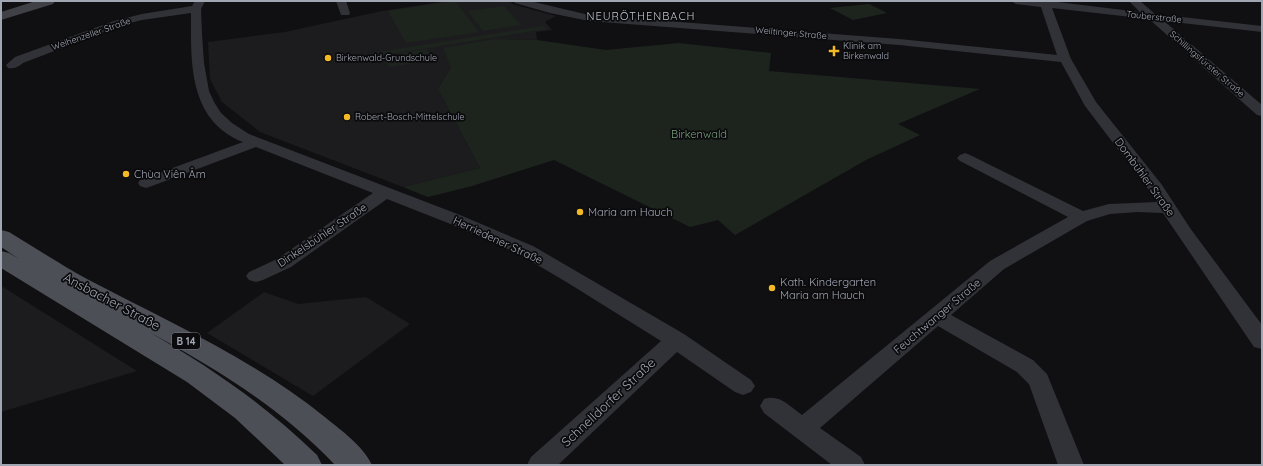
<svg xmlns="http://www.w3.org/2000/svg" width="1263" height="466" viewBox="0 0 1263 466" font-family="Quicksand,sans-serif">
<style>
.built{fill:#1c1c1f}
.green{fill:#1d241e}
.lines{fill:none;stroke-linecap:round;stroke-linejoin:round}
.minor{fill:#313237;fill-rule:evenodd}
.secondary{fill:#3f4147;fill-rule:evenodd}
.primary{fill:#4d4f56;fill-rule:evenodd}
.poi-dot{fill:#f4ba26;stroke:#0b0b0d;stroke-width:1.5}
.labels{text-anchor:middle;stroke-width:3.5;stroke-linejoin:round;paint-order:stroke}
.far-street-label{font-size:9px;fill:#a1a6b3;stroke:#0b0b0d}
.far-poi-label{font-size:9px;fill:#a1a6b3;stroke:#0b0b0d;text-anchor:start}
.shield{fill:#0b0b0d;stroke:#747881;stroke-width:1}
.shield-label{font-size:10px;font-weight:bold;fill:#a1a6b3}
.far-quarter-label{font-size:11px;letter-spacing:1px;fill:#c2c5cf;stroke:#0b0b0d}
.park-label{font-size:11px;fill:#779e7c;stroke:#0b0b0d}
.poi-label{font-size:11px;fill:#a1a6b3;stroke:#0b0b0d;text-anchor:start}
.street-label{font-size:11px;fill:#a1a6b3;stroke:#0b0b0d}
.near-street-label{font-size:13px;fill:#a1a6b3;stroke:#0b0b0d}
</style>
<rect width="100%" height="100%" fill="#101012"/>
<!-- built -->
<path class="built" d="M 447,1 L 508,1 L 515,5 L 556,16 L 545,22 L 552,30 L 536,32 L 537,40 L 496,39 L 451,67 L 438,89 L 480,168 L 403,187 L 260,132 L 222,102 L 210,79 L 208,42 L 285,32 L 382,11 Z
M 3,287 L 137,371 L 1,412 L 1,288 Z
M 264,292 L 298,304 L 366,297 L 410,324 L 313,396 L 207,333 Z"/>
<!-- green -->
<path class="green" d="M 455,1 L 479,32 L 406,43 L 388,11 Z
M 869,4 L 887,13 L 853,20 L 830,8 Z
M 504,6 L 521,25 L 483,31 L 468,11 Z
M 543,26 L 546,29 L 372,57 L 371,53 Z
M 496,39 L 537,40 L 606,50 L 679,43 L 771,53 L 769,71 L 980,89 L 898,124 L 920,135 L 866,160 L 735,235 L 718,220 L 690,227 L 554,160 L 472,186 L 428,197 L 403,187 L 480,168 L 438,89 L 451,67 L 443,48 Z
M 427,49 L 433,60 L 389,67 L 384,56 Z"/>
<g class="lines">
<!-- minor -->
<path class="minor" d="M 195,1 L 205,1 L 201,9 L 202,34 L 204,63 L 209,91 L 214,102 L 221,113 L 232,123 L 249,134 L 460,215 L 533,246 L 684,334 L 751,380 L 755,386 L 751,392 L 743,395 L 735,392 L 677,352 L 558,465 L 527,465 L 531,457 L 661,341 L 568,283 L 519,254 L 448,223 L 387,199 L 291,267 L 263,280 L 256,282 L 249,280 L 246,276 L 249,272 L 277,259 L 373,193 L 256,147 L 152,186 L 146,188 L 140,186 L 138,183 L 140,180 L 243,142 C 188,120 191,62 191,13 L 142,20 L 122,25 L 23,63 C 18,67 15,69 8,68 L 6,65 L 15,57 L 114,21 L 142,14 L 192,6 Z
M 336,1 L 346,1 L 350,13 L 349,15 L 341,15 Z
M 514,1 L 530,1 L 589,15 L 899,39 L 1057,55 L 1041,7 L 1016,4 L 1011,1 L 1049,1 L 1140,12 L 1129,1 L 1140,1 L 1155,14 L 1262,26 L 1262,32 L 1164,21 L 1262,105 L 1262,116 L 1257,115 L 1149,19 L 1052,8 L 1071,59 L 1096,102 L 1162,185 L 1190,228 L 1262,325 L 1262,349 L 1254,347 L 1163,213 L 1138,212 L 1110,214 L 1087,221 L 1004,269 L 951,315 L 1033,360 L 1047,374 L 1084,465 L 1058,465 L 1029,384 L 1017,372 L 938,326 L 820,428 L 861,457 L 865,465 L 832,465 L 764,413 L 760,406 L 764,399 C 780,394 789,406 802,415 L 990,261 L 1068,217 L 960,161 L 957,158 L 960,155 L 965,153 L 970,155 L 1083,211 L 1109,204 L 1157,202 L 1149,190 L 1085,106 L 1061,62 L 899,45 L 589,21 L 550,13 L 515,3 Z"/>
<!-- secondary -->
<path class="secondary" d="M 36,1 L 55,1 L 53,4 L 1,20 L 1,12 Z"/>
<!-- primary -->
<path class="primary" d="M 1,230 L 9,232 C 35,248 60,264 87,279 C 169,322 253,359 326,418 C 342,431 363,446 372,465 L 335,465 C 282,409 217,369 149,332 C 212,368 265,405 317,455 L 322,465 L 285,465 L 235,418 L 187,382 L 1,268 L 1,251 L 9,253 L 19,259 L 1,247 Z"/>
</g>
<!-- markers -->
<g class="poi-dot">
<path d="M832 45h4v4h4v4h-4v4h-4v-4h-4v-4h4z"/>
<circle cx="328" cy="58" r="4"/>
<circle cx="347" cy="117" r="4"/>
<circle cx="126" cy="174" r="4"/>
<circle cx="580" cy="212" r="4"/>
<circle cx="772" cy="288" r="4"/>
</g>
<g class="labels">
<!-- far-street labels -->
<g class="far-street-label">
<text transform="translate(1154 17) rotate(6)" y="3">Tauberstraße</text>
<text transform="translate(791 33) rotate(5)" y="3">Weiltinger Straße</text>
<text transform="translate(91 34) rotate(-19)" y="3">Weihenzeller Straße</text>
<text transform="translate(1207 64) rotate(41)" y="3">Schillingsfürster Straße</text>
</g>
<!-- far-poi labels -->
<g class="far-poi-label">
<text x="843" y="49">Klinik am<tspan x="843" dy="10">Birkenwald</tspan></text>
<text x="336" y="61">Birkenwald-Grundschule</text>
<text x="355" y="120">Robert-Bosch-Mittelschule</text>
</g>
<!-- shield labels -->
<rect class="shield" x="172" y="333" width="28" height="16" rx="3"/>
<g class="shield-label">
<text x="186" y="345">B 14</text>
</g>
<!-- far-quarter labels -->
<g class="far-quarter-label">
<text x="641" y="20">NEURÖTHENBACH</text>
</g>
<!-- park labels -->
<g class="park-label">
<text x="699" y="138">Birkenwald</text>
</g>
<!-- poi labels -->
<g class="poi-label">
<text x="134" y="178">Chùa Viên Âm</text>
<text x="588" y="216">Maria am Hauch</text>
<text x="780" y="286">Kath. Kindergarten<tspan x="780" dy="13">Maria am Hauch</tspan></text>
</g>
<!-- street labels -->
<g class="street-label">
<text transform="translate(1145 177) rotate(54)" y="4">Dombühler Straße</text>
<text transform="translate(322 235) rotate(-34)" y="4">Dinkelsbühler Straße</text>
<text transform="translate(498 240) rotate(25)" y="4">Herriedener Straße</text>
<text transform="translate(937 316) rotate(-40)" y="4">Feuchtwanger Straße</text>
</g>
<!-- near-street labels -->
<g class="near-street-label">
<text transform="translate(112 301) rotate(28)" y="5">Ansbacher Straße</text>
<text transform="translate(608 402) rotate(-43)" y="5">Schnelldorfer Straße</text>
</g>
</g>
<!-- border -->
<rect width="1263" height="466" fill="none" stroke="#a1a6b3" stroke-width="4"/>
</svg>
